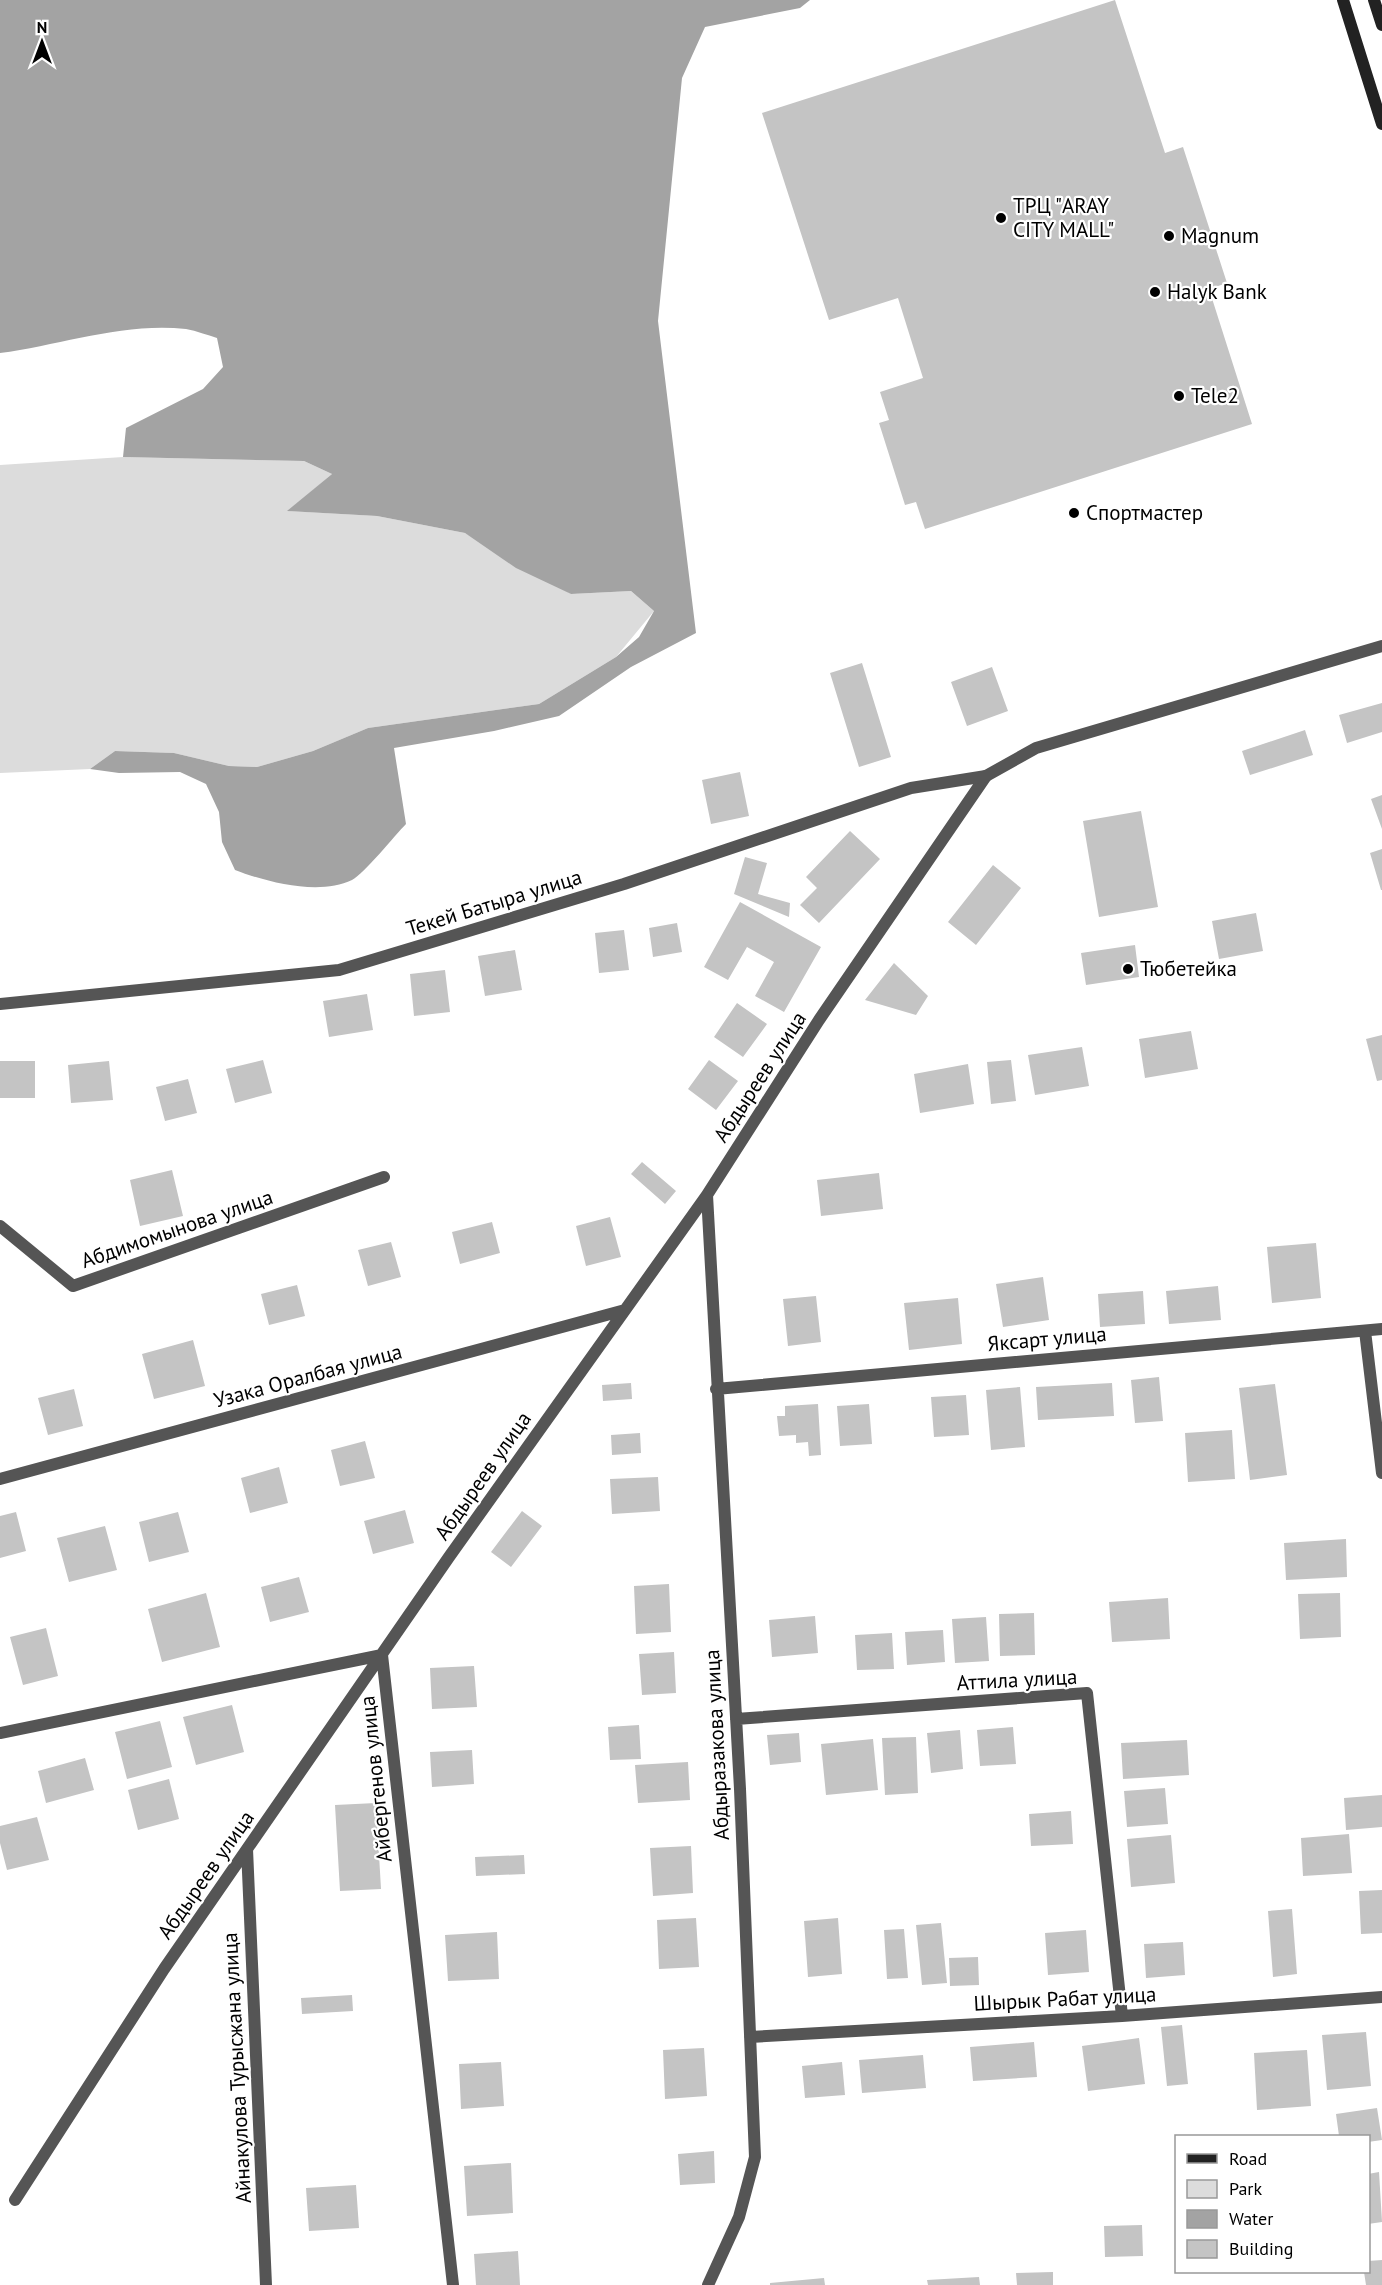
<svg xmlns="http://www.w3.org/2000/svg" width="1382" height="2285" viewBox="0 0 1382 2285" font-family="'PT Sans',sans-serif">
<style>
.green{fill:#dcdcdc}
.water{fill:#a3a3a3}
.building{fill:#c4c4c4}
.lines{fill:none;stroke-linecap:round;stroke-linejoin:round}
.minor{stroke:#555;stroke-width:12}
.tertiary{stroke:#555;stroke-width:12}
.secondary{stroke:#222;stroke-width:12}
.poi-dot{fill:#000;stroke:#fff;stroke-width:2}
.labels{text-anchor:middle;stroke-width:4.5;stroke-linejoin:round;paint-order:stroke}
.poi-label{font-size:21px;fill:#000;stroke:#fff;text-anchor:start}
.street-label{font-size:21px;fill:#000;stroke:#fff}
</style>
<rect width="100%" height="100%" fill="#fff"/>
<!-- green -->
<path class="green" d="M 123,457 L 304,461 L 332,474 L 288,511 L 377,516 L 465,533 L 571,594 L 631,591 L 654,611 L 616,657 L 539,704 L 368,728 L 313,751 L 257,767 L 229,766 L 174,753 L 115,751 L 90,769 L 0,773 L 0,465 Z"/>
<!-- water -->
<path class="water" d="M 0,0 L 810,0 L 800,8 L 705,27 L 682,78 L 658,321 L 696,633 L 631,667 L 559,716 L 494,731 L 394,748 L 406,824 C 395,835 364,874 352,880 C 319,896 266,882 235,870 L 222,842 L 219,812 L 206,784 L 180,772 L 119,773 L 90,769 L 115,751 L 174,753 L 229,766 L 257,767 L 313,751 L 368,728 L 539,704 L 616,657 L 639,637 L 654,611 L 631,591 L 571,594 L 516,568 L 465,533 L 377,516 L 287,511 L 332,474 L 304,461 L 123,457 L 126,428 L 203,389 L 223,367 L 217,338 C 207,335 197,331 186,329 C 124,322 61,345 0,353 Z"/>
<!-- building -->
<path class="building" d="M 1115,0 L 1165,153 L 1183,147 L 1227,283 L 1209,289 L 1252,424 L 925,529 L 916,502 L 905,505 L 879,423 L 889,420 L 880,392 L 923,378 L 898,298 L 829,320 L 762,113 Z
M 862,663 L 891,757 L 859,767 L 830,673 Z
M 992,667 L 1008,711 L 967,726 L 951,682 Z
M 1382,703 L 1382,732 L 1347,743 L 1339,715 Z
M 1305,730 L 1313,755 L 1250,775 L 1242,751 Z
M 740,772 L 749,816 L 711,824 L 702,780 Z
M 1382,795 L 1382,829 L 1371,799 Z
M 1141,811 L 1158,907 L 1099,917 L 1083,821 Z
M 850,831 L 880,859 L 819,923 L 800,905 L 817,888 L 806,877 Z
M 1382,849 L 1382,890 L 1381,890 L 1370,853 Z
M 745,857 L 767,863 L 758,894 L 790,903 L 789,917 L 734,894 Z
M 993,865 L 1021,888 L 976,945 L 948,922 Z
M 740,902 L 821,947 L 784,1012 L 755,996 L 774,962 L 747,947 L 728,980 L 704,967 Z
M 1256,913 L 1263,951 L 1219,959 L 1212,921 Z
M 677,923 L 682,952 L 653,957 L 649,928 Z
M 624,930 L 629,970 L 599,973 L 595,933 Z
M 1135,945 L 1139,977 L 1086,985 L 1081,953 Z
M 515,950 L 522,990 L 485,996 L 478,956 Z
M 894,963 L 928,996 L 916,1015 L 865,1000 Z
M 445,970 L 450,1012 L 414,1016 L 410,974 Z
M 367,994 L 373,1030 L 329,1037 L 323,1001 Z
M 737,1003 L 767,1024 L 743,1057 L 714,1037 Z
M 1191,1031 L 1198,1069 L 1145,1078 L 1139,1039 Z
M 1382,1035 L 1382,1080 L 1377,1081 L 1366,1039 Z
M 1082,1047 L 1089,1086 L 1035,1095 L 1028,1055 Z
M 263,1060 L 272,1093 L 235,1103 L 226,1069 Z
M 709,1060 L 738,1081 L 716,1110 L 688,1089 Z
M 1011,1060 L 1016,1101 L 991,1104 L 987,1062 Z
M 0,1061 L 35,1061 L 35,1098 L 0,1098 Z
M 109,1061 L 113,1100 L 71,1103 L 68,1065 Z
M 968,1064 L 974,1104 L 920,1113 L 914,1074 Z
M 188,1079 L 197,1113 L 165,1121 L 156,1087 Z
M 642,1162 L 676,1191 L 665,1204 L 631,1174 Z
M 172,1170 L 183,1216 L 140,1226 L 130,1180 Z
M 879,1173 L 883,1209 L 821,1216 L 817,1180 Z
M 610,1217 L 621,1257 L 586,1266 L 576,1226 Z
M 492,1222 L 500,1253 L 460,1264 L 452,1232 Z
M 391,1242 L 401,1277 L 368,1286 L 358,1250 Z
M 1316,1243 L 1321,1298 L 1272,1303 L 1267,1247 Z
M 1043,1277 L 1049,1320 L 1003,1327 L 996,1284 Z
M 297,1285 L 305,1316 L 269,1325 L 261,1294 Z
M 1218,1286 L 1221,1320 L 1169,1324 L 1166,1291 Z
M 1143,1291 L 1145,1324 L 1100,1327 L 1098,1294 Z
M 816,1296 L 821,1342 L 788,1346 L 783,1299 Z
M 958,1298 L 962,1344 L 909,1350 L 904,1303 Z
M 193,1340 L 205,1386 L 154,1399 L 142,1354 Z
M 1159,1377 L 1163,1421 L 1135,1423 L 1131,1380 Z
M 631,1383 L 632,1399 L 603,1401 L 602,1385 Z
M 1112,1383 L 1114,1416 L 1038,1420 L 1036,1387 Z
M 1275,1384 L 1287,1475 L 1250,1480 L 1239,1388 Z
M 1020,1387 L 1025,1447 L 991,1450 L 986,1390 Z
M 74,1389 L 83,1426 L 48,1435 L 38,1398 Z
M 966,1395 L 969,1435 L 934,1437 L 931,1397 Z
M 818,1404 L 821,1455 L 809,1456 L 808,1442 L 796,1443 L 796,1435 L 779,1436 L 777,1416 L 785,1416 L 785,1406 Z
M 869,1404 L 872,1444 L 840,1446 L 837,1406 Z
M 1232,1430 L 1235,1479 L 1188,1482 L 1185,1433 Z
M 640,1433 L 641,1453 L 612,1455 L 611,1435 Z
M 365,1441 L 375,1478 L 340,1486 L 331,1450 Z
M 279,1467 L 288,1503 L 250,1513 L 241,1478 Z
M 658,1477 L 660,1511 L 612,1514 L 610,1479 Z
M 405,1510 L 414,1543 L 373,1554 L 364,1521 Z
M 522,1511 L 542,1526 L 511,1567 L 491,1552 Z
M 16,1512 L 26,1551 L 0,1558 L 0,1516 Z
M 178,1512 L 189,1552 L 149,1562 L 139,1522 Z
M 105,1526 L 117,1570 L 69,1582 L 57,1538 Z
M 1346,1539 L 1347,1577 L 1286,1580 L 1284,1543 Z
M 299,1577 L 309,1612 L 270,1622 L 261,1587 Z
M 669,1584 L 671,1632 L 636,1634 L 634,1586 Z
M 206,1593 L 220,1647 L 162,1662 L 148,1609 Z
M 1340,1593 L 1341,1637 L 1300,1639 L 1298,1594 Z
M 1168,1598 L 1170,1639 L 1112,1642 L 1109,1602 Z
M 1034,1613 L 1035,1655 L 1000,1656 L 999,1614 Z
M 815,1616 L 818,1653 L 772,1657 L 769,1620 Z
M 986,1617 L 989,1661 L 955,1663 L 952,1619 Z
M 46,1628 L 58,1676 L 23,1685 L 10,1637 Z
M 943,1630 L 945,1662 L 907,1665 L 905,1632 Z
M 892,1633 L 894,1669 L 857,1670 L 855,1635 Z
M 674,1652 L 676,1693 L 642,1695 L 639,1654 Z
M 474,1666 L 477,1707 L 432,1709 L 430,1668 Z
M 232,1705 L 244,1752 L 196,1765 L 183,1717 Z
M 160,1721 L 172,1767 L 127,1779 L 115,1732 Z
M 639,1725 L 641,1759 L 610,1760 L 608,1727 Z
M 1013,1727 L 1016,1764 L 980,1766 L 977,1730 Z
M 960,1730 L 963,1769 L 931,1773 L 927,1733 Z
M 799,1733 L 801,1762 L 770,1765 L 767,1735 Z
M 916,1737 L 918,1793 L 885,1795 L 882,1738 Z
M 873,1739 L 878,1790 L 826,1795 L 821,1744 Z
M 1187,1740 L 1189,1775 L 1123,1779 L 1121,1743 Z
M 472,1750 L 474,1784 L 432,1787 L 430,1752 Z
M 85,1758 L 94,1790 L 46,1803 L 38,1771 Z
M 688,1762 L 690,1800 L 638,1803 L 635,1765 Z
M 169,1779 L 179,1819 L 138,1830 L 128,1790 Z
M 1165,1788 L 1168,1824 L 1127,1827 L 1124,1791 Z
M 1382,1795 L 1382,1827 L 1346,1830 L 1344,1798 Z
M 376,1803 L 381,1889 L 340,1891 L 335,1805 Z
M 1071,1811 L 1073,1844 L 1031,1846 L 1029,1814 Z
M 37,1817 L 49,1860 L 7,1870 L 0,1843 L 0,1826 Z
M 1349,1834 L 1352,1873 L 1303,1876 L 1301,1838 Z
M 1171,1835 L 1175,1883 L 1131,1887 L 1127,1839 Z
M 691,1846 L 693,1893 L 653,1896 L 650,1848 Z
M 524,1855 L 525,1874 L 476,1876 L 475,1857 Z
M 1382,1890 L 1382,1933 L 1361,1934 L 1359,1891 Z
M 1292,1909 L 1297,1974 L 1273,1977 L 1268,1911 Z
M 696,1918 L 699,1967 L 659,1969 L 657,1920 Z
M 838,1918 L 842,1974 L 808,1977 L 804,1921 Z
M 941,1923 L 947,1983 L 922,1985 L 916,1925 Z
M 904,1929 L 908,1978 L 887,1979 L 884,1930 Z
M 1086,1930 L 1089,1972 L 1048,1975 L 1045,1933 Z
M 497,1932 L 499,1979 L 448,1981 L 445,1935 Z
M 1183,1942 L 1185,1975 L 1146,1978 L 1144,1944 Z
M 978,1957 L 979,1985 L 950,1986 L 949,1958 Z
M 352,1995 L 353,2011 L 302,2014 L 301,1998 Z
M 1182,2025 L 1188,2084 L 1167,2086 L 1161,2027 Z
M 1366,2032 L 1371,2086 L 1327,2090 L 1322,2035 Z
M 1139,2038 L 1145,2084 L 1088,2091 L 1082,2046 Z
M 1034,2042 L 1037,2077 L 973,2081 L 970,2047 Z
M 704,2048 L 707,2096 L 665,2099 L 663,2050 Z
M 1307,2050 L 1311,2106 L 1257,2110 L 1254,2053 Z
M 923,2055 L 926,2088 L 862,2093 L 859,2060 Z
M 501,2062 L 504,2106 L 461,2109 L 459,2064 Z
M 842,2062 L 845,2095 L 805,2098 L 802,2066 Z
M 1377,2108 L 1382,2140 L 1368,2142 L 1368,2136 L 1339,2136 L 1336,2114 Z
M 714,2151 L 715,2183 L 680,2185 L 678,2154 Z
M 511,2163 L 513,2213 L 467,2216 L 464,2166 Z
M 1379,2172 L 1382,2222 L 1368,2224 L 1368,2174 Z
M 356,2185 L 359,2228 L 309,2231 L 306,2188 Z
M 1142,2225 L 1143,2256 L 1105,2257 L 1104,2226 Z
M 518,2251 L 520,2285 L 476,2285 L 474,2254 Z
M 1382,2260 L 1382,2285 L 1366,2285 L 1364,2272 L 1368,2272 L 1368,2261 Z
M 1053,2272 L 1053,2285 L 1017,2285 L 1016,2273 Z
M 979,2277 L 980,2285 L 928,2285 L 927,2280 Z
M 824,2278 L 825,2285 L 770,2285 L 770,2283 Z"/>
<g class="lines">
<!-- minor -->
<path class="minor" d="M 707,1195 L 740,1789 L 755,2157 L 739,2217 L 708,2285
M 0,1226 L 73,1286 L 384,1177
M 1365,1331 L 1382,1473
M 716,1389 L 1382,1329
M 0,1479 L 625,1310
M 736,1719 L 1087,1693 L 1122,2016
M 0,1733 L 382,1655 L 453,2285
M 247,1849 L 266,2285
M 750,2037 L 1122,2016 L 1382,1997
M 15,2200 L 164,1969 L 449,1557 L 707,1195 L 819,1020 L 986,776"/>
<!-- tertiary -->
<path class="tertiary" d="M 0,1004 L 339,970 L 624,884 L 911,788 L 986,776 L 1036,748 L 1382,646"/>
<!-- secondary -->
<path class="secondary" d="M 1343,0 L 1382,124
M 1374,0 L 1382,25"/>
</g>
<!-- markers -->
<g class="poi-dot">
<circle cx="1001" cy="218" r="6"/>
<circle cx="1169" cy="236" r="6"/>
<circle cx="1155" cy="292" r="6"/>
<circle cx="1179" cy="396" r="6"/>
<circle cx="1074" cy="513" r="6"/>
<circle cx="1128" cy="969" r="6"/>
</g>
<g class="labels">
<!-- poi labels -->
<g class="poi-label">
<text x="1013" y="213">ТРЦ "ARAY<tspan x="1013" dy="24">CITY MALL"</tspan></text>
<text x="1181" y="243">Magnum</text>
<text x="1167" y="299">Halyk Bank</text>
<text x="1191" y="403">Tele2</text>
<text x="1086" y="520">Спортмастер</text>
<text x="1140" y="976">Тюбетейка</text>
</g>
<!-- street labels -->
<g class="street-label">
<text transform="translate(494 903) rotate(-17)" y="7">Текей Батыра улица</text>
<text transform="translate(760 1077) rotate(-57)" y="7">Абдыреев улица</text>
<text transform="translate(177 1229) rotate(-19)" y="7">Абдимомынова улица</text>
<text transform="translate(1047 1339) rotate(-5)" y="7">Яксарт улица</text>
<text transform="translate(308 1376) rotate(-15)" y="7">Узака Оралбая улица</text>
<text transform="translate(483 1476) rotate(-55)" y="7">Абдыреев улица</text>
<text transform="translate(1017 1680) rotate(-3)" y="7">Аттила улица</text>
<text transform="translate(717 1745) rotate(-93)" y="7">Абдыразакова улица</text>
<text transform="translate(376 1779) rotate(-96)" y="7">Айбергенов улица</text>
<text transform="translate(206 1875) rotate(-55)" y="7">Абдыреев улица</text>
<text transform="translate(1065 1999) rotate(-3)" y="7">Шырык Рабат улица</text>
<text transform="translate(237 2068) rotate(-93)" y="7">Айнакулова Турысжана улица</text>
</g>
</g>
<!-- legend -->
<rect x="1175" y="2135" width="195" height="138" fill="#ffffff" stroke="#999999" stroke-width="1.5"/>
<rect x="1187" y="2154" width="30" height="9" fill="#222222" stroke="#999999" stroke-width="1.5"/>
<text x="1229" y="2165" font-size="18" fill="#000000">Road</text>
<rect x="1187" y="2180" width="30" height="18" fill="#dcdcdc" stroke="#999999" stroke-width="1.5"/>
<text x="1229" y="2195" font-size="18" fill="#000000">Park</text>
<rect x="1187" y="2210" width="30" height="18" fill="#a3a3a3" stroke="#999999" stroke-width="1.5"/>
<text x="1229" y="2225" font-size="18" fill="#000000">Water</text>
<rect x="1187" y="2240" width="30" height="18" fill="#c4c4c4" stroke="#999999" stroke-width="1.5"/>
<text x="1229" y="2255" font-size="18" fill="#000000">Building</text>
<!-- north arrow -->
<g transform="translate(42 42)" stroke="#ffffff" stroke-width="4.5" paint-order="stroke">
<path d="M0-4.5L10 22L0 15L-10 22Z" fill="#000000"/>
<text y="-9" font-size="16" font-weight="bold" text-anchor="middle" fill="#000000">N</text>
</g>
</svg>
